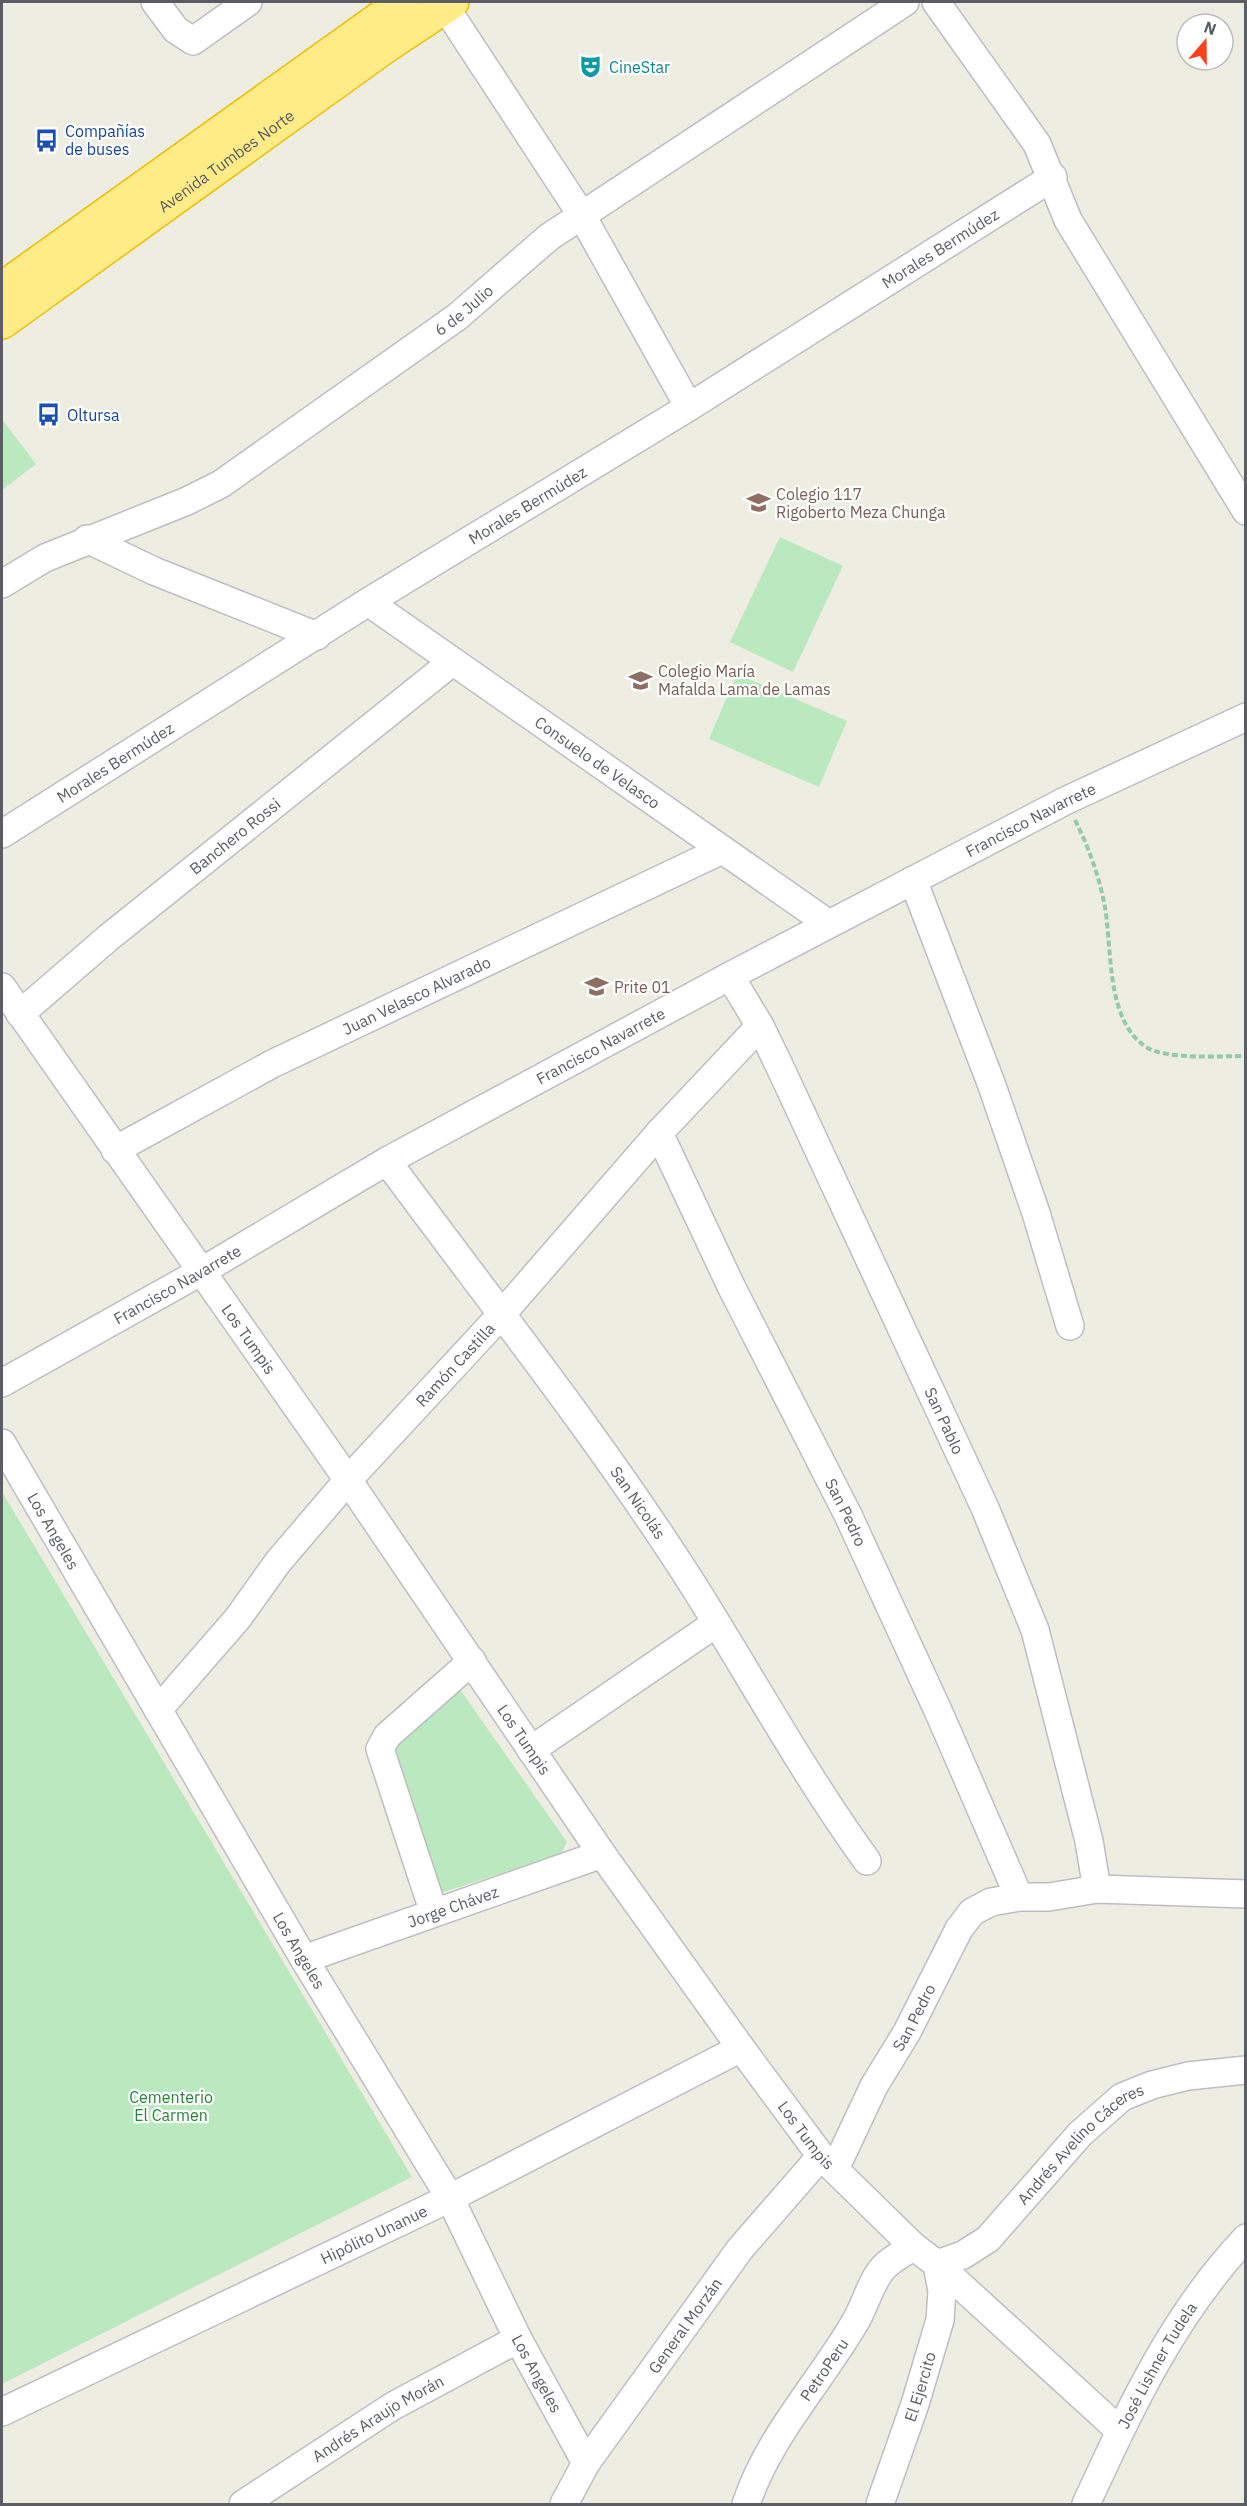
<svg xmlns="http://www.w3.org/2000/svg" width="1247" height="2506" viewBox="0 0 1247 2506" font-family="'IBM Plex Sans',sans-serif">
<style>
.green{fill:#bae9bf}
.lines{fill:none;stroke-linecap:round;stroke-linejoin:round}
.minor-casing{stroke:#bcbec4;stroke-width:30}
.highway-casing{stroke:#efbc00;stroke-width:36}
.path{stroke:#93caa8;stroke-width:4;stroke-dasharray:6 3;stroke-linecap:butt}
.minor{stroke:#fff;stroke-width:27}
.highway{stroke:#ffec87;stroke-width:33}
.labels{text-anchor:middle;stroke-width:4.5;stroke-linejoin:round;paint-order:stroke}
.culture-label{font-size:16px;fill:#0d838f;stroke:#fff;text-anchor:start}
.transit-label{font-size:16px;fill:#164399;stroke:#fff;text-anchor:start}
.street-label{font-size:16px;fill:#5a5d64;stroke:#fff}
.education-label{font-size:16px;fill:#785e54;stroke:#fff;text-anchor:start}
.park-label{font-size:16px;fill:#2a8237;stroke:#fff}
</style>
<rect width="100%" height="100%" fill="#eeede1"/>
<!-- green -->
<path class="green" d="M 2,419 L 36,464 L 2,490 Z
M 780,537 L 843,566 L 793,672 L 730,642 Z
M 737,674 L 847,721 L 819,787 L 709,739 Z
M 2,1492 L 412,2177 L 2,2384 Z
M 457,1685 L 567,1842 L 561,1854 L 444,1892 L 438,1890 L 392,1746 Z"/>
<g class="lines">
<defs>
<g id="minor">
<path d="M 155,2 L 176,30 L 193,41 L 248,2"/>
<path d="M 442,2 L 581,214 L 689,407"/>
<path d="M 936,2 L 1037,144 L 1068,220 L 1246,511"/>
<path d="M 87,539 L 154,571 L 317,636"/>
<path id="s1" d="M 2,584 L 45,558 L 187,501 L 221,484 L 457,317 L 549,237 L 905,2"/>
<path id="s2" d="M 368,602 L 829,924"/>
<path id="s3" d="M 2,834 L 368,602 L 689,407 L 1053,177"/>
<path d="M 913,880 L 991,1083 L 1036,1213 L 1070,1326"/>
<path id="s4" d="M 730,976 L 760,1026 L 779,1065 L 985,1508 L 1035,1630 L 1089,1841 L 1097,1889"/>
<path id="s5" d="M 2,987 L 348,1480 L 602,1854 L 741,2048 L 821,2156 L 913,2246 L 937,2264 L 1120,2431"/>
<path id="s6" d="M 20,1014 L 108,938 L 452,662"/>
<path id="s7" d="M 659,1133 L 731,1286 L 848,1515 L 940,1715 L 1019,1897"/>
<path id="s8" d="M 115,1150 L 272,1064 L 722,850"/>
<path id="s9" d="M 387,1161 C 491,1302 601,1440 695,1588 C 752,1679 804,1774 867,1861"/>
<path id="s10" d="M 2,1383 L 202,1271 L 387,1161 L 730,976 L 1065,801 L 1246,717"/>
<path id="s11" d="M 2,1443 L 304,1959 L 450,2198 L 518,2339 L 586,2463"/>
<path id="s12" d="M 158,1710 L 238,1618 L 278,1562 L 348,1480 L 501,1315 L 659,1133 L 760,1026"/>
<path d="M 531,1750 L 715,1624"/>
<path d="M 434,1913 L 380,1749 L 387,1736 L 472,1661"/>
<path id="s13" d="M 304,1959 L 602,1854"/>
<path id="s14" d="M 835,2169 L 874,2086 L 907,2032 L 959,1929 L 972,1912 L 991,1902 L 1019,1897 L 1049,1897 L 1097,1889 L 1246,1894"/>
<path id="s15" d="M 2,2412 L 450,2198 L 741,2048"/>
<path id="s16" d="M 243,2504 L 393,2406 L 518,2339"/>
<path id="s17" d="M 564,2504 L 586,2463 L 740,2249 L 821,2156"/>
<path id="s18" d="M 746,2504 C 769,2436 818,2385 854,2324 C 865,2307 870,2282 884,2267 C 892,2259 904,2253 913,2246"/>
<path id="s19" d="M 880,2504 L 915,2404 L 940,2320 L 942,2291 L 937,2264 L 963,2255 L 988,2239 L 1080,2134 L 1122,2097 L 1152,2085 L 1188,2076 L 1246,2070"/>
<path id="s20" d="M 1086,2504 C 1130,2409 1173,2315 1246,2238"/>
</g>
<g id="highway">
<path d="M 2,289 L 403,2"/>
<path id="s21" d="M 2,322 L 387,45 L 452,2"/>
</g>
</defs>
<!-- minor casing -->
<use href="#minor" class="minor-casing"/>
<!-- highway casing -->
<use href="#highway" class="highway-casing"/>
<!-- path -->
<path class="path" d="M 1075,820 C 1088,846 1098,873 1104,902 C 1113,945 1104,1019 1146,1047 C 1166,1060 1222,1056 1246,1056"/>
<!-- minor -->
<use href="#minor" class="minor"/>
<!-- highway -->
<use href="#highway" class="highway"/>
</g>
<!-- icons -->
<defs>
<symbol id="theatre-bare" viewBox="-9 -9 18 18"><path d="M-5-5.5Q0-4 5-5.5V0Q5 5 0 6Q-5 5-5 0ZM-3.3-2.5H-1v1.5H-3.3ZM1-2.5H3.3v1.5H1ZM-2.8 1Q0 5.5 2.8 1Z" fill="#0f9aa8" stroke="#fff" stroke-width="2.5" paint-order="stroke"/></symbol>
<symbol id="bus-bare" viewBox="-9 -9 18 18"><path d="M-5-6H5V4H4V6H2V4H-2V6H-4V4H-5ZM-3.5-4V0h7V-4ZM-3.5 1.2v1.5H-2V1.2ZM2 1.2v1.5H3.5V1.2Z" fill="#1a4fb4" stroke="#fff" stroke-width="2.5" paint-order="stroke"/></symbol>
<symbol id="school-bare" viewBox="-9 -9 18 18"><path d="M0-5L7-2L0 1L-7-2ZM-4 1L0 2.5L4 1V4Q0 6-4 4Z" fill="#8d6e63" stroke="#fff" stroke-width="2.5" paint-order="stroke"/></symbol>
</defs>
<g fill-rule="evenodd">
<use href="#theatre-bare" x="574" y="50" width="33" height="33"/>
<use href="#bus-bare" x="30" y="124" width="33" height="33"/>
<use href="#bus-bare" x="32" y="398" width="33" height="33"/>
<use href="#school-bare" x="742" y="486" width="33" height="33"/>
<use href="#school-bare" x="624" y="664" width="33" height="33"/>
<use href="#school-bare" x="580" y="970" width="33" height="33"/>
</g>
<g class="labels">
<!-- culture labels -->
<g class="culture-label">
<text x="609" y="73">CineStar</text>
</g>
<!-- transit labels -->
<g class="transit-label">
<text x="65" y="137">Compañías<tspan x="65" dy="18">de buses</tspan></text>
<text x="67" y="421">Oltursa</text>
</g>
<!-- street labels -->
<g class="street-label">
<text dy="6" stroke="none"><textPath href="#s21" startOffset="276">Avenida Tumbes Norte</textPath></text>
<text dy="6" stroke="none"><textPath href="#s3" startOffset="1106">Morales Bermúdez</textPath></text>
<text dy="6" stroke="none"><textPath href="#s1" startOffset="540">6 de Julio</textPath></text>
<text dy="6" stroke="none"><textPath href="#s3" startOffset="620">Morales Bermúdez</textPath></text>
<text dy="6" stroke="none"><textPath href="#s3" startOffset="134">Morales Bermúdez</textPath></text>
<text dy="6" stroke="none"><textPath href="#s2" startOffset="280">Consuelo de Velasco</textPath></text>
<text dy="6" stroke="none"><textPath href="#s10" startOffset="1173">Francisco Navarrete</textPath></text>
<text dy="6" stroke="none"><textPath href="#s6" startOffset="279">Banchero Rossi</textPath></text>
<text dy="6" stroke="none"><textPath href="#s8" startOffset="339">Juan Velasco Alvarado</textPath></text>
<text dy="6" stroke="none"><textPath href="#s10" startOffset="687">Francisco Navarrete</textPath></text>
<text dy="6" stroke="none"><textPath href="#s10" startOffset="201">Francisco Navarrete</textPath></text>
<text dy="6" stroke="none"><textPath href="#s5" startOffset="430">Los Tumpis</textPath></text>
<text dy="6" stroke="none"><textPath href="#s12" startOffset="456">Ramón Castilla</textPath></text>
<text dy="6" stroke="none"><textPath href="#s4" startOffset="494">San Pablo</textPath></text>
<text dy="6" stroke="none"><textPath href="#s9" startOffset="424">San Nicolás</textPath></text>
<text dy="6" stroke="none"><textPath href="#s7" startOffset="423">San Pedro</textPath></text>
<text dy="6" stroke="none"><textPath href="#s11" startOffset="102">Los Angeles</textPath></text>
<text dy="6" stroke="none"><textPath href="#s5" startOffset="916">Los Tumpis</textPath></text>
<text dy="6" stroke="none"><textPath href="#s13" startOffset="158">Jorge Chávez</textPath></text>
<text dy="6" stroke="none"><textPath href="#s11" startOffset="588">Los Angeles</textPath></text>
<text dy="6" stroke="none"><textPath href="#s14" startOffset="171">San Pedro</textPath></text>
<text dy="6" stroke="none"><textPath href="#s5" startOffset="1402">Los Tumpis</textPath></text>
<text dy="6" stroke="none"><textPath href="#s19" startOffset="441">Andrés Avelino Cáceres</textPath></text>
<text dy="6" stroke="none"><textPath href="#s15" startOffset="412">Hipólito Unanue</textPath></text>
<text dy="6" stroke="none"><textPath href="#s17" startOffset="216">General Morzán</textPath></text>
<text dy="6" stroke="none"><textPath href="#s20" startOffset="156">José Lishner Tudela</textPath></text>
<text dy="6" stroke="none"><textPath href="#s18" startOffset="156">PetroPeru</textPath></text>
<text dy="6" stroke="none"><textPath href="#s11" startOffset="1074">Los Angeles</textPath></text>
<text dy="6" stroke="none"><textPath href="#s19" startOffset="124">El Ejercito</textPath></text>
<text dy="6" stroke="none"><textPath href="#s16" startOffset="160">Andrés Araujo Morán</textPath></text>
</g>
<!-- education labels -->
<g class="education-label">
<text x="776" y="500">Colegio 117<tspan x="776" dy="18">Rigoberto Meza Chunga</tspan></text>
<text x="658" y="677">Colegio María<tspan x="658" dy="18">Mafalda Lama de Lamas</tspan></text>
<text x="614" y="993">Prite 01</text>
</g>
<!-- park labels -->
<g class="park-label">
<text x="171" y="2103">Cementerio<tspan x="171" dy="18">El Carmen</tspan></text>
</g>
</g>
<!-- border -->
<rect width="1247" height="2506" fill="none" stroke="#5a5d64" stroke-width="6"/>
<!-- north arrow -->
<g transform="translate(1205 42) rotate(20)"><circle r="28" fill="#ffffff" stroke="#bdbec1" stroke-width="1.5"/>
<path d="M0-4.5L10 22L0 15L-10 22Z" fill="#fc411a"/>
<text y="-9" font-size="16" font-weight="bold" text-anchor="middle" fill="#5a5d64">N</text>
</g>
</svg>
